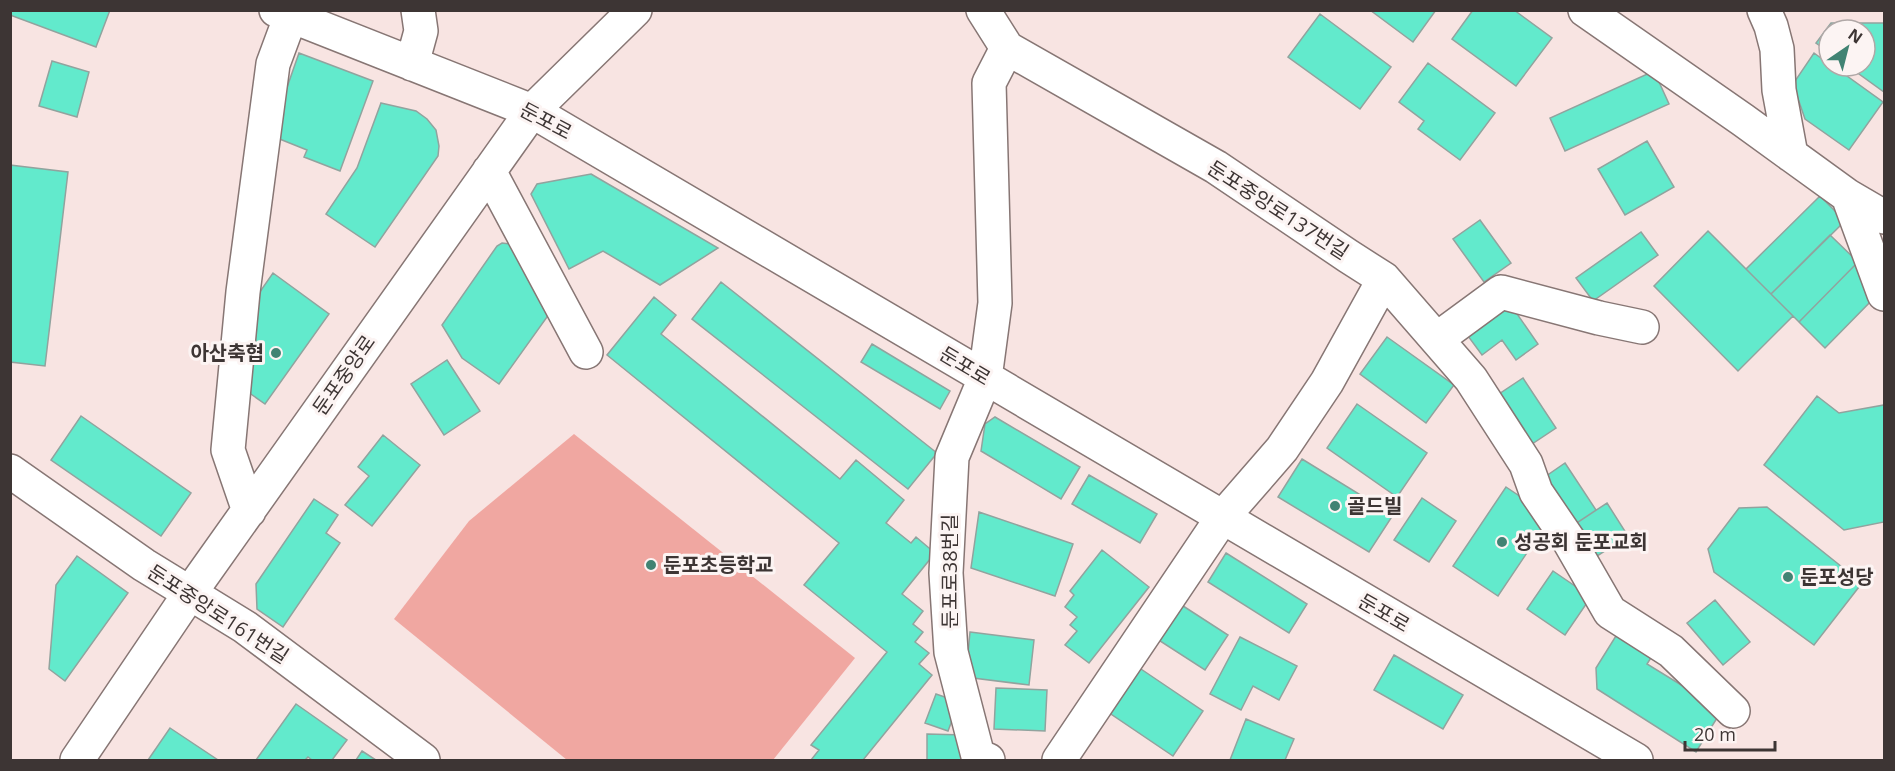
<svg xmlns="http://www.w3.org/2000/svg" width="1895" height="771" viewBox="0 0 1895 771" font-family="'Open Sans','Noto Sans KR',sans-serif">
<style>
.green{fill:#f0a7a1}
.building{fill:#62eacc;stroke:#91a39e;stroke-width:1.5}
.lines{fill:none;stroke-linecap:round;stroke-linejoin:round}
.minor-casing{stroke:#877674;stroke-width:36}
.minor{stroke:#fff;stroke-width:33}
.poi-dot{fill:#418373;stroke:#fcf4f3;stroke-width:2}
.labels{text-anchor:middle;stroke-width:6;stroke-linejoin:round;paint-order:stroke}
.street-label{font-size:20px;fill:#3d3534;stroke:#fcf4f3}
.poi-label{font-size:20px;font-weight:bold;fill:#3d3534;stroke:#fcf4f3;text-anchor:start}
</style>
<rect width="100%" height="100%" fill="#f8e4e2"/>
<!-- green -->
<path class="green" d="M 574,434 L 855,658 L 773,760 L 567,760 L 394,619 L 469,521 Z"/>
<!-- building -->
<path class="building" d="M 10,10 L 110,10 L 96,47 L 10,15 Z
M 1370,10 L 1436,10 L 1413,42 Z
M 1473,10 L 1514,10 L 1552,38 L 1516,86 L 1452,39 Z
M 1320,14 L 1391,67 L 1360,109 L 1288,57 Z
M 1831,23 L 1884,23 L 1884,92 L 1848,66 L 1865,66 L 1865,30 L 1829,30 L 1829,52 L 1816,43 Z
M 299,53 L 373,81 L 340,171 L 304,157 L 307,150 L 277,138 L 284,96 Z
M 1814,53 L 1829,64 L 1829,66 L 1833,66 L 1883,102 L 1849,150 L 1805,119 L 1793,84 Z
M 52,61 L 89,72 L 77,117 L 39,106 Z
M 1428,63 L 1495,113 L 1460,160 L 1418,129 L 1424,121 L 1399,102 Z
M 1654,71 L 1669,104 L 1565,151 L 1550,118 Z
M 381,103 L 416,111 L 427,119 L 436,130 L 439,146 L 438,156 L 375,247 L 326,214 L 357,168 Z
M 1647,141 L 1674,187 L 1625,215 L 1598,169 Z
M 10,165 L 68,172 L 45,366 L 10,362 Z
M 591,174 L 718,248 L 660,285 L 603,251 L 569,269 L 531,194 L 537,184 Z
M 1820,196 L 1845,221 L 1771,294 L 1746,269 Z
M 1480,220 L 1511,263 L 1484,282 L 1453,239 Z
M 1708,231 L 1793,316 L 1738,371 L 1654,286 Z
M 1641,232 L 1658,255 L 1593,301 L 1576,278 Z
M 1830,235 L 1858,262 L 1799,322 L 1771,294 Z
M 502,243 L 510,244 L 552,310 L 499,384 L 462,358 L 442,325 L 497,246 Z
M 1858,262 L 1875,297 L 1825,348 L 1799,322 Z
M 273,273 L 329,314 L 265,404 L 248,392 L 257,296 Z
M 721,282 L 937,453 L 908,489 L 692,319 Z
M 654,297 L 676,315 L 661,334 L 840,479 L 856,460 L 904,500 L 886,523 L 911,543 L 916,537 L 935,553 L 902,594 L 923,611 L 913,624 L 923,632 L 915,642 L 929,653 L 919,664 L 932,675 L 863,760 L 811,760 L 819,750 L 811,745 L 887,652 L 804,585 L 839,543 L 607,355 Z
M 1508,301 L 1538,344 L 1516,360 L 1502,340 L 1482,355 L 1465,332 Z
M 1387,337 L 1454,385 L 1426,423 L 1360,374 Z
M 872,344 L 950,391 L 940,409 L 861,362 Z
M 447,360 L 480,411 L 444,435 L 411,384 Z
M 1523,378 L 1556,428 L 1532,444 L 1499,394 Z
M 1817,396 L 1839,413 L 1884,405 L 1884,522 L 1844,530 L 1764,465 Z
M 1357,404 L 1427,453 L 1397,497 L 1327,448 Z
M 81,416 L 191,493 L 161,536 L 51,460 Z
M 995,417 L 1080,467 L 1061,499 L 981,451 L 985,424 Z
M 383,435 L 420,465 L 372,526 L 345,505 L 369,476 L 358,467 Z
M 1302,459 L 1393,515 L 1369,552 L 1278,497 Z
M 1565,463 L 1596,510 L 1569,528 L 1539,481 Z
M 1089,475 L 1157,514 L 1140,543 L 1072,504 Z
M 1506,487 L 1551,517 L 1498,596 L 1453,566 Z
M 1422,498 L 1456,521 L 1429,562 L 1394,540 Z
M 314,499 L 338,515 L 326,533 L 340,543 L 283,627 L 257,609 L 256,584 Z
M 1607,503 L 1628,536 L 1591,560 L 1569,528 Z
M 1767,507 L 1862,583 L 1814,645 L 1714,572 L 1708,549 L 1739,508 Z
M 979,512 L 1073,544 L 1055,596 L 971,568 Z
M 1102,550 L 1149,587 L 1089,663 L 1065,645 L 1077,631 L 1070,625 L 1077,617 L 1065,607 L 1074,595 L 1070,591 Z
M 1226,553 L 1307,604 L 1289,633 L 1208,582 Z
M 77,556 L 128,593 L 65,681 L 49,669 L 56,585 Z
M 1553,571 L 1591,597 L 1565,635 L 1527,609 Z
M 1715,600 L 1750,642 L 1723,665 L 1687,623 Z
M 1180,604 L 1228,635 L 1205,670 L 1157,639 Z
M 1624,623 L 1659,645 L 1647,664 L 1722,710 L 1696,752 L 1597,689 L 1596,668 Z
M 970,632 L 1034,640 L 1029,685 L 973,678 L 967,664 Z
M 1240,637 L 1297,666 L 1279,700 L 1253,686 L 1241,710 L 1210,694 Z
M 1394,655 L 1463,695 L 1443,729 L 1374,690 Z
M 1135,665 L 1203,711 L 1173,756 L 1105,710 Z
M 996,688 L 1047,690 L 1045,731 L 994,729 Z
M 936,694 L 959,702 L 948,731 L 925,723 Z
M 296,704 L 347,740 L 332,760 L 312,760 L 308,757 L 305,760 L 256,760 Z
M 1246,719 L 1294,739 L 1285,760 L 1230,760 Z
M 170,728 L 218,760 L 148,760 Z
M 927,734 L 964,735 L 964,760 L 927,760 Z
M 362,751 L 376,760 L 356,760 Z"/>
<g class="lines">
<defs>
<path id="minor" d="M 276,10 L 532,111 L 1636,760
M 983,10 L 1007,48 L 1216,167 L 1348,256 L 1384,279 L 1471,379 L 1526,464 L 1536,492 L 1568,539 L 1610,612 L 1671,651 L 1733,711
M 1585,10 L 1743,120 L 1848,196 L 1884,217
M 1764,10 L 1771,26 L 1777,49 L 1779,90 L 1791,155
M 412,64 L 421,31 L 418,10
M 489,171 L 586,352
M 1848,196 L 1884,294
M 1437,339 L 1501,292 L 1599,318 L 1642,327
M 10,471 L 144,565 L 245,627 L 423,760
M 249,511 L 228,450 L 243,292 L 273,64 L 293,10
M 77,760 L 190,593 L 532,111 L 635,10
M 988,760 L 978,756 L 951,652 L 946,573 L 952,457 L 985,378 L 995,303 L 989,83 L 1007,48
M 1059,760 L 1222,518 L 1282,449 L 1327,382 L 1384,279"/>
</defs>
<!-- minor casing -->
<use href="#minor" class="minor-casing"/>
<!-- minor -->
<use href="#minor" class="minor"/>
</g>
<!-- markers -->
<g class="poi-dot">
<circle cx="276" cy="353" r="6"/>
<circle cx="1335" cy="506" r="6"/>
<circle cx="1502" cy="542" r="6"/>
<circle cx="651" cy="565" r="6"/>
<circle cx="1788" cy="577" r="6"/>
</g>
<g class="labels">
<!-- street labels -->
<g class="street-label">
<text transform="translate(546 121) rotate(28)" y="7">둔포로</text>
<text transform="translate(1278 210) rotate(33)" y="7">둔포중앙로137번길</text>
<text transform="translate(965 366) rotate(31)" y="7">둔포로</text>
<text transform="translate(344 375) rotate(-55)" y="7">둔포중앙로</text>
<text transform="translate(950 571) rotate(-90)" y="7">둔포로38번길</text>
<text transform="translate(1384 613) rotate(30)" y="7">둔포로</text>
<text transform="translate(218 614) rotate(33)" y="7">둔포중앙로161번길</text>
</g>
<!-- poi labels -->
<g class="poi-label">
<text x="264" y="360" text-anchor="end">아산축협</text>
<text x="1347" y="513">골드빌</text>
<text x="1514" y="549">성공회 둔포교회</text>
<text x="663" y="572">둔포초등학교</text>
<text x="1800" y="584">둔포성당</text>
</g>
</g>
<!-- border -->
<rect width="1895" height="771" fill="none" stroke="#3d3534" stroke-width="24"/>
<!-- north arrow -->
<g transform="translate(1847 48) rotate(35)"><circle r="28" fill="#fcf4f3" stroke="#b0a8a7" stroke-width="1.5"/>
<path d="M0-4.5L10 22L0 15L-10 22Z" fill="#418373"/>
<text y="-9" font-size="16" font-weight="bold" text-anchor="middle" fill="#3d3534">N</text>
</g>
<!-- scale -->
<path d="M1685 741v9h90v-9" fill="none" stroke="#3d3534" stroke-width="3"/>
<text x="1694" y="741" font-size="18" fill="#3d3534" stroke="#fcf4f3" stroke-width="4.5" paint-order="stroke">20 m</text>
</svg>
